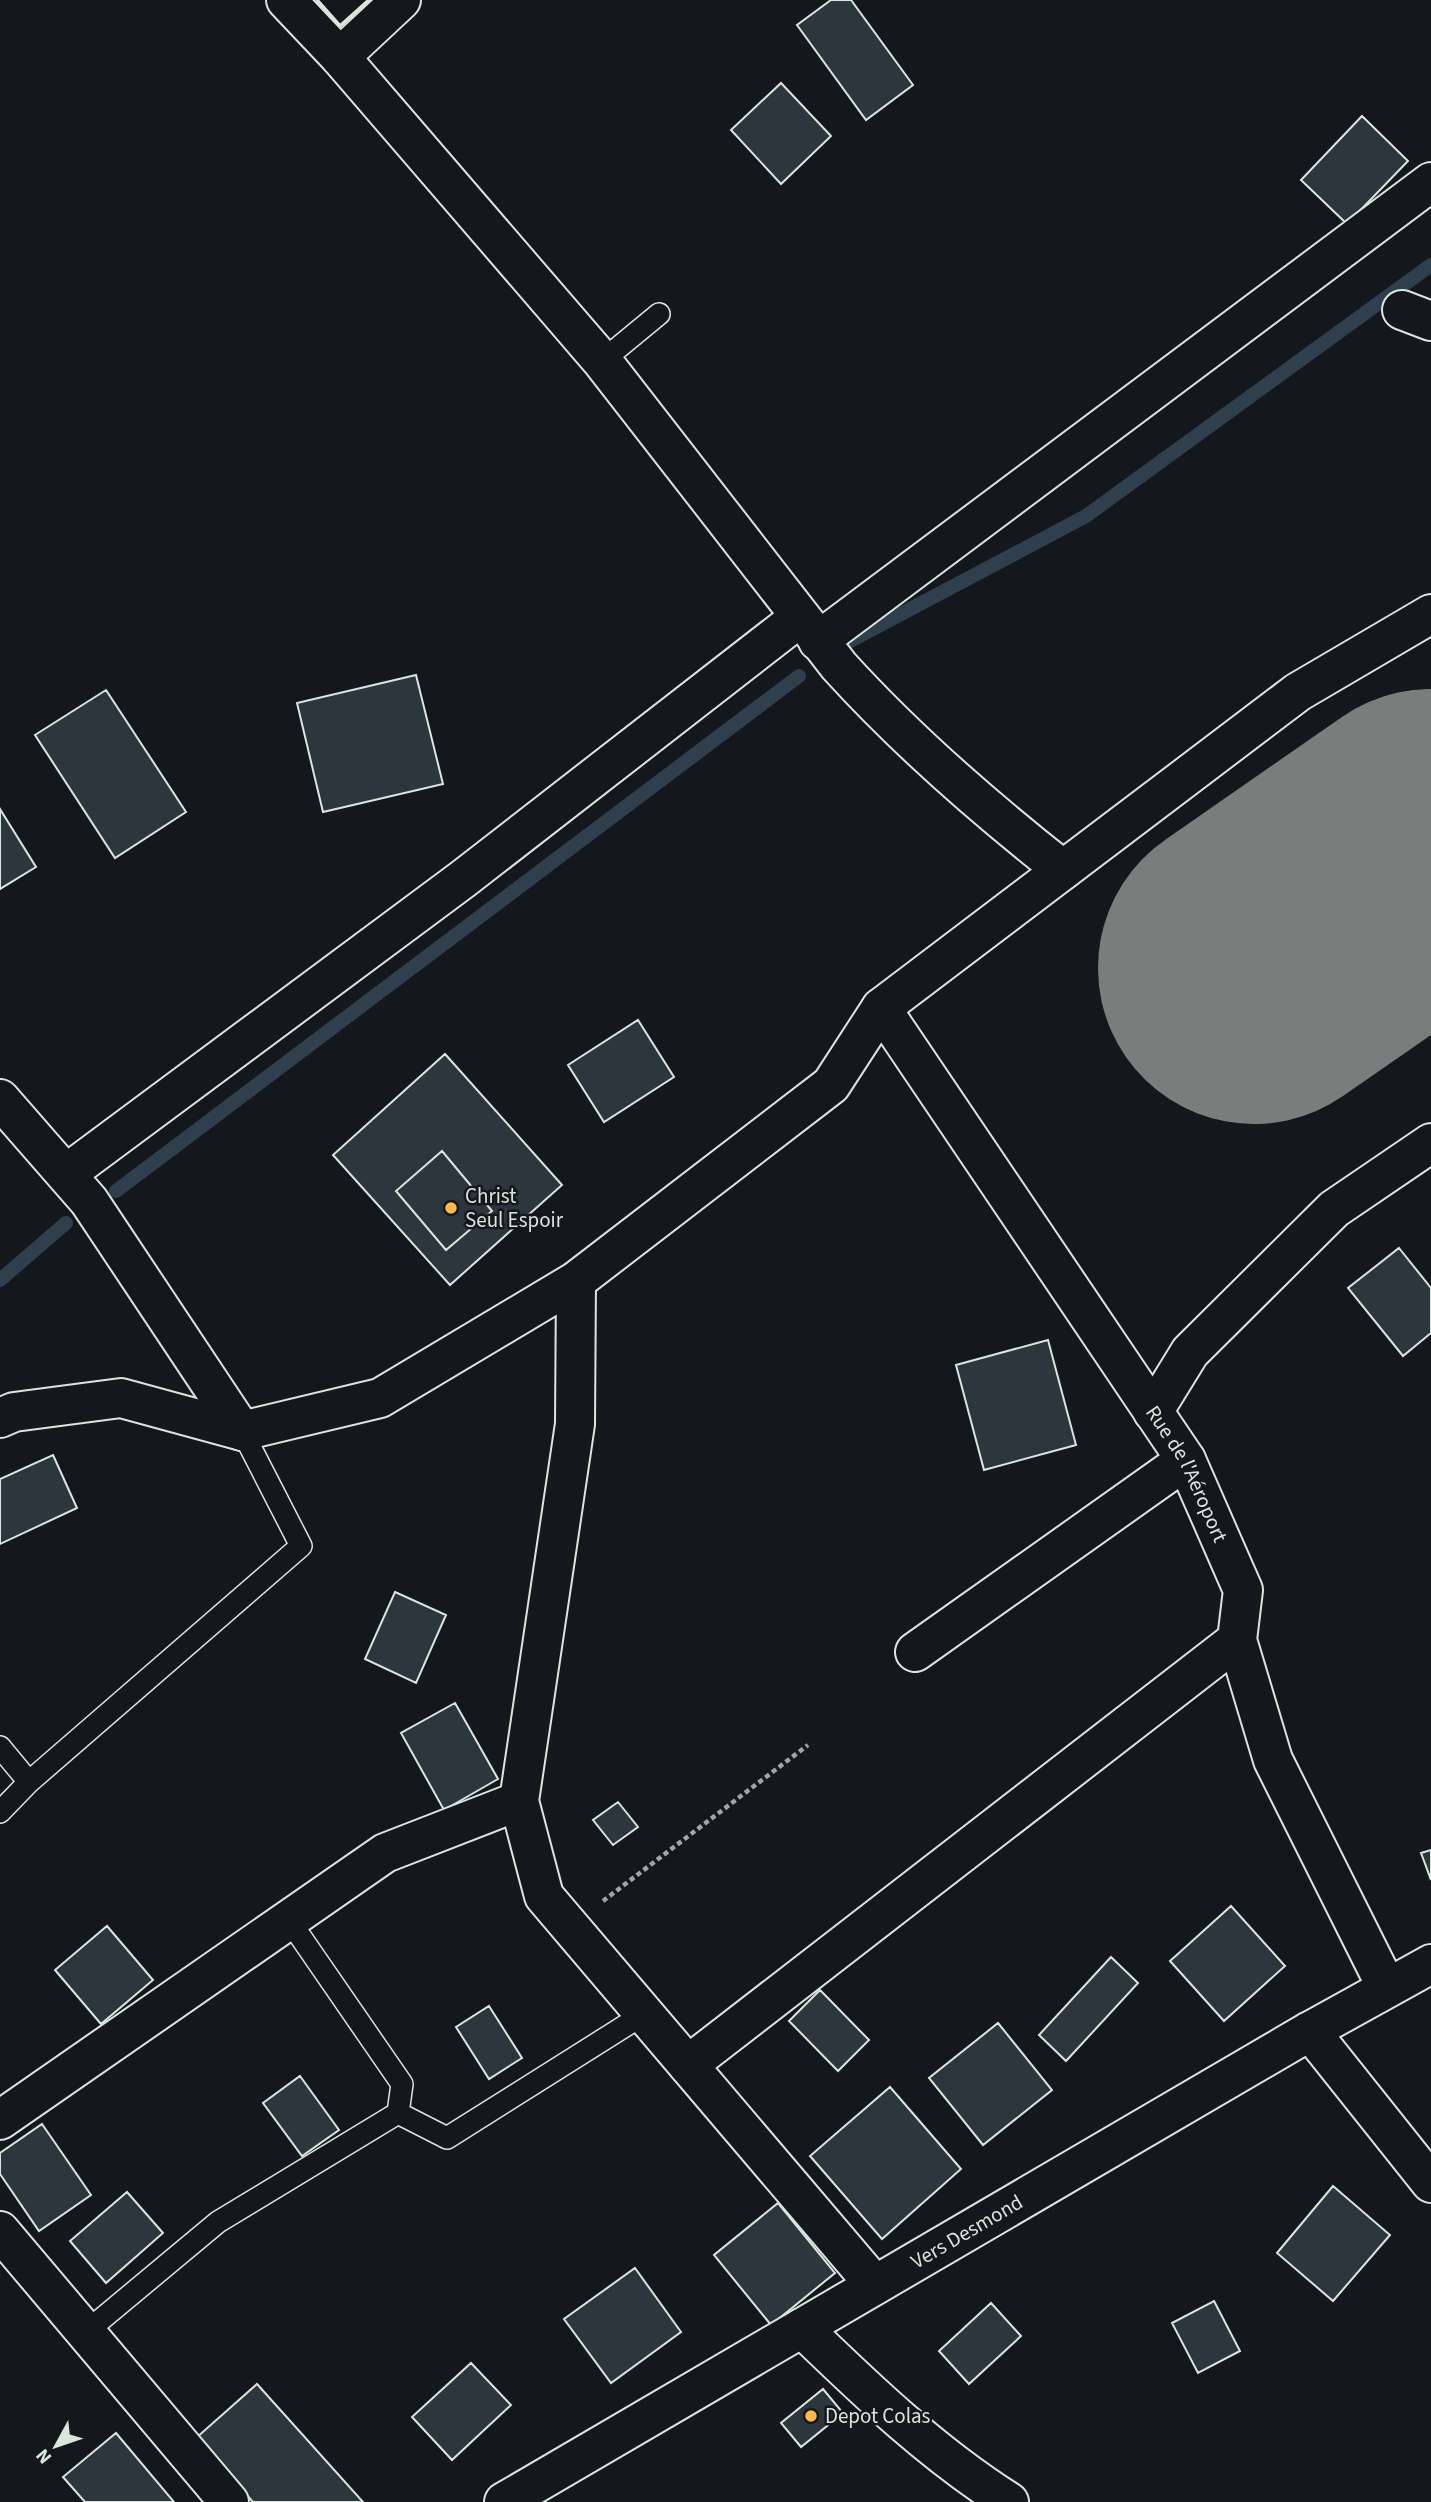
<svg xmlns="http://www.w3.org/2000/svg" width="1431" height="2502" viewBox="0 0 1431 2502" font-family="'Source Sans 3',sans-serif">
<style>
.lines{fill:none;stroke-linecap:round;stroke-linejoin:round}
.stream{stroke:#2f3f4d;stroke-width:14}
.runway{stroke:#767f7c;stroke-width:312}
.building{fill:#2c363c;stroke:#d8e6dc;stroke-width:2}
.service-casing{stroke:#d8e6dc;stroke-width:24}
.minor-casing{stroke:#d8e6dc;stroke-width:42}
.secondary-casing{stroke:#d8e6dc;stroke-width:42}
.path{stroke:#9da8a2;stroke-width:4.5;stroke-dasharray:5 3.5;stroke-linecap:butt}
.service{stroke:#14181c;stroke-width:21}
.minor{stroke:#14181c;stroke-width:38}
.secondary{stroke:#14181c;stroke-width:38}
.wall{stroke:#d8e6dc;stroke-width:3.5}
.poi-dot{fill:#ffb74d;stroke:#14181c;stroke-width:2.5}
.labels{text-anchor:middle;stroke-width:5;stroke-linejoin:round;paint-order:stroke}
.poi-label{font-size:21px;fill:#d8e6dc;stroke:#14181c;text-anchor:start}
.street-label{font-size:21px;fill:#d8e6dc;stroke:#14181c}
</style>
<rect width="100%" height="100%" fill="#14181c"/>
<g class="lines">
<!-- stream -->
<path class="stream" d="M 833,650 L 1086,516 L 1431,265
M 116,1191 L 799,676
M 0,1280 L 66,1223"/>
<!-- runway -->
<path class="runway" d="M 1254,968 L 1431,845"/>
</g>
<!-- building -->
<path class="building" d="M 831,0 L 851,0 L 913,85 L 866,120 L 797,25 Z
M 781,83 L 831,136 L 781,184 L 731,130 Z
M 1362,116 L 1408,161 L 1347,224 L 1301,180 Z
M 416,675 L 443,784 L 323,812 L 297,703 Z
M 106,690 L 186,812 L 115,858 L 35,735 Z
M 0,809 L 36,867 L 0,889 Z
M 638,1020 L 674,1077 L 604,1122 L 568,1065 Z
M 445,1054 L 562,1185 L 450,1285 L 333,1155 Z
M 442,1151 L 492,1211 L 446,1250 L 396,1191 Z
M 1399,1248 L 1431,1288 L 1431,1333 L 1403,1356 L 1348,1288 Z
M 1048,1340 L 1076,1445 L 984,1470 L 956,1365 Z
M 53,1455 L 77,1508 L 0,1544 L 0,1479 Z
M 395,1592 L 446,1615 L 416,1683 L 365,1659 Z
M 455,1703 L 498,1779 L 444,1810 L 401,1733 Z
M 618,1802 L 638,1827 L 613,1845 L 593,1820 Z
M 1431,1850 L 1431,1880 L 1421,1853 Z
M 1231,1906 L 1285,1966 L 1224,2021 L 1170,1961 Z
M 107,1926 L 153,1980 L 101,2024 L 55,1970 Z
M 1111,1957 L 1138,1983 L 1066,2061 L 1039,2035 Z
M 820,1990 L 869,2040 L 838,2071 L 789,2021 Z
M 489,2006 L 522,2058 L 489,2079 L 456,2027 Z
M 998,2023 L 1052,2090 L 983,2145 L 929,2078 Z
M 300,2076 L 339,2130 L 302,2156 L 263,2103 Z
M 890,2087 L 961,2169 L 882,2239 L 810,2156 Z
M 42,2124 L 91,2195 L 39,2231 L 0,2174 L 0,2153 Z
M 1333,2186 L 1390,2235 L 1333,2301 L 1277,2253 Z
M 127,2192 L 163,2233 L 106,2283 L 70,2241 Z
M 778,2203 L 835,2273 L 771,2325 L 714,2255 Z
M 635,2268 L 681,2332 L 611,2383 L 564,2319 Z
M 1214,2301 L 1240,2351 L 1198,2373 L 1172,2323 Z
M 991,2303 L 1021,2336 L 969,2384 L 939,2351 Z
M 471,2363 L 511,2405 L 452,2460 L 412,2417 Z
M 257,2384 L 363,2502 L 253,2502 L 196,2438 Z
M 823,2389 L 843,2413 L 801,2447 L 781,2423 Z
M 116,2433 L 174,2502 L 85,2502 L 63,2477 Z"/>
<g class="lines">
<defs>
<path id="service" d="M 602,361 L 659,314
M 0,1747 L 29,1782
M 0,1812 L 29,1782 L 301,1546 L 242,1431
M 398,2113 L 447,2138 L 644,2014
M 86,2332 L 218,2222 L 398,2113 L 402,2084 L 289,1920"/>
<g id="minor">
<path d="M 286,0 L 340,57 L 602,361 L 839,666 C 907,741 983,807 1063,870"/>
<path d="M 340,57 L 401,0"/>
<path d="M 1402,310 L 1431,321"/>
<path d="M 818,641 L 1431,182"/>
<path id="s1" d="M 881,1008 L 1186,1460 L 1243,1590 L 1237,1640 L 1273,1760 L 1387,1988"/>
<path d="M 0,1099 L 89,1201 L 242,1431"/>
<path d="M 66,1174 L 463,879 L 799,618"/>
<path d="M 576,1281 L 575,1424 L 519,1801 L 544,1896 L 875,2285"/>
<path d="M 1153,1412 L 1190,1352 L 1334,1209 L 1431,1143"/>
<path d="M 0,1418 L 14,1412 L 121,1398 L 242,1431 L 380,1398 L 576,1281 L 831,1085 L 881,1008 L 1298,692 L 1431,614"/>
<path d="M 915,1652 L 1186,1460"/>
<path d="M 1310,2031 L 1431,2183"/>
<path d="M 688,2065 L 1237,1640"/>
<path d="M 0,2120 L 385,1853 L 519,1801"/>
<path d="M 0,2231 L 229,2502"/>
<path d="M 802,2328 C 867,2391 933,2454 1009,2502"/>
</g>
<g id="secondary">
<path id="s2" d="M 504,2502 L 1310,2031 L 1431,1964"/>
</g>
</defs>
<!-- service casing -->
<use href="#service" class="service-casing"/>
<!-- minor casing -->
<use href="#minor" class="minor-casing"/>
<!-- secondary casing -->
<use href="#secondary" class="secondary-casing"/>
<!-- path -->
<path class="path" d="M 603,1901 L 808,1745"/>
<!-- service -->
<use href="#service" class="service"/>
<!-- minor -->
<use href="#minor" class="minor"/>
<!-- secondary -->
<use href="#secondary" class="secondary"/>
<!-- wall -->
<path class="wall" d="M 317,0 L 340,26 L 369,0"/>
</g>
<!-- markers -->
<g class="poi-dot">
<circle cx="451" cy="1208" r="7"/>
<circle cx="811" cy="2416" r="7"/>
</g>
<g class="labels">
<!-- poi labels -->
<g class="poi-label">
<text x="465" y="1203">Christ<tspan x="465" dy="24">Seul Espoir</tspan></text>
<text x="825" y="2423">Depot Colas</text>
</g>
<!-- street labels -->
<g class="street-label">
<text dy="7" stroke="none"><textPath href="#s1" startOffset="558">Rue de l'Aéroport</textPath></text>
<text dy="7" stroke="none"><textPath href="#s2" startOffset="536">Vers Desmond</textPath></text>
</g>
</g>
<!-- north arrow -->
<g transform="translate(56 2446) rotate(230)" stroke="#14181c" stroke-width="5" paint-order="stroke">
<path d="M0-5L12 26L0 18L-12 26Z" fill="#d8e6dc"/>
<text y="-10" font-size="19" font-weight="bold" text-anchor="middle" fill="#d8e6dc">N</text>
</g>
</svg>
